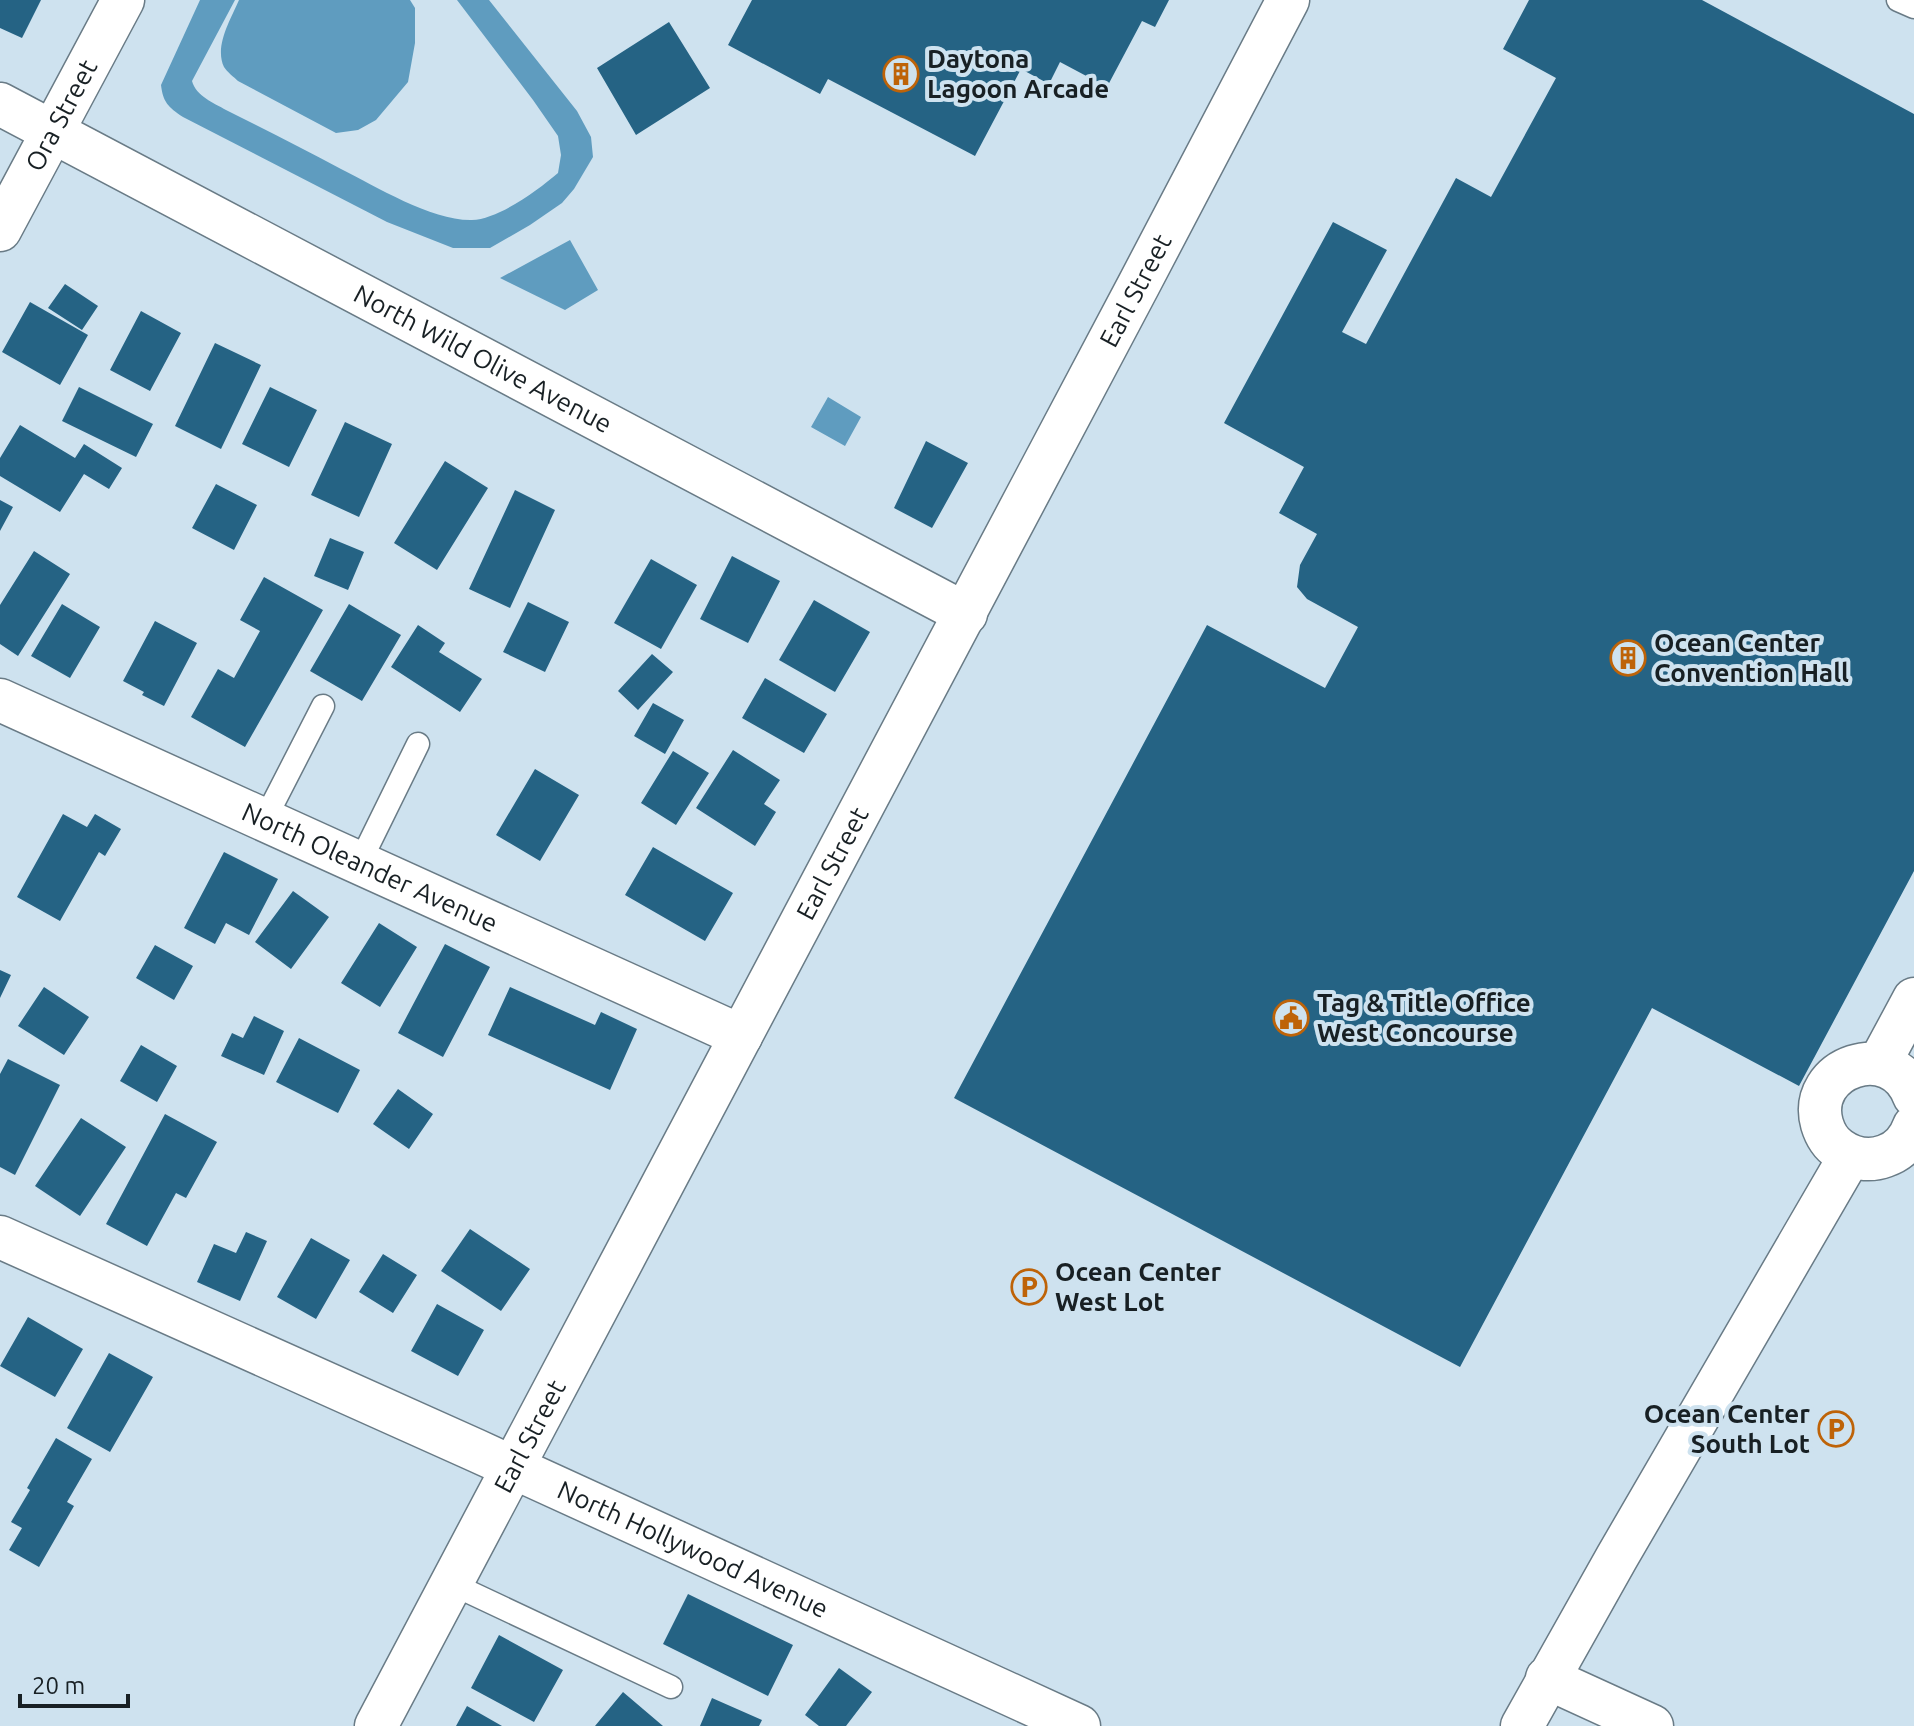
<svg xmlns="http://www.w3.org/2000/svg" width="1914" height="1726" viewBox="0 0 1914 1726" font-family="Ubuntu,sans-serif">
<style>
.water{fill:#5f9cbf}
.building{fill:#256384}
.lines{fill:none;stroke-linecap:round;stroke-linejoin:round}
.service-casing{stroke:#697b86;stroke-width:25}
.minor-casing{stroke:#697b86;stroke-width:45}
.service{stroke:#fff;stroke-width:22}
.minor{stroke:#fff;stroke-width:42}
.labels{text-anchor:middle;stroke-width:8;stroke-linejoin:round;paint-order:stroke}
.poi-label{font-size:26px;font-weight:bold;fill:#182024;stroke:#cee2ef;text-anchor:start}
.street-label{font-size:26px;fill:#182024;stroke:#cee2ef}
</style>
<rect width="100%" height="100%" fill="#cee2ef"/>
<!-- water -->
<path class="water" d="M 200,0 L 235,0 L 192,81 C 196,96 214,103 226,110 C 264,129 303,149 341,169 C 377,187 432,221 472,220 C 499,219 538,190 558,173 L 561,155 L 558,136 L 533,100 L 457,0 L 489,0 L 577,111 L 591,137 L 593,157 L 574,189 L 562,203 L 530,225 L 490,248 L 453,248 L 387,222 L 183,117 C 168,107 163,102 161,85 Z
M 239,0 L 410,0 L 415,8 L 415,43 L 408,82 L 376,120 L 358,130 L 336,133 L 238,81 C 234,77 227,72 224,67 C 214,46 231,19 239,0 Z
M 570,240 L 598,290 L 565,310 L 500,278 Z
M 828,397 L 861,417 L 845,446 L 811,427 Z"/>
<!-- building -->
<path class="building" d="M 0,0 L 41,0 L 22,38 L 0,28 Z
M 752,0 L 1169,0 L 1155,27 L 1142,21 L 1107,87 L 1060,62 L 1049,84 L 1021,69 L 975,156 L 828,79 L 820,94 L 728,45 Z
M 1529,0 L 1702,0 L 1914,114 L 1914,871 L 1799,1086 L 1652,1008 L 1460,1367 L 954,1098 L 1207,625 L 1325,688 L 1358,627 L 1307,599 L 1297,587 L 1300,565 L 1317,534 L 1279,513 L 1304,467 L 1224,423 L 1333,222 L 1387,250 L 1342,332 L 1366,344 L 1456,178 L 1491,197 L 1556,78 L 1503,49 Z
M 669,22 L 710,88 L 636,135 L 597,68 Z
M 65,284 L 98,306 L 82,330 L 48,308 Z
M 30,302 L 88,335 L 60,385 L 2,352 Z
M 141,311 L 181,333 L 150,391 L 110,370 Z
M 215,343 L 261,365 L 221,449 L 175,426 Z
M 79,387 L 153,424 L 136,457 L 62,421 Z
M 270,387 L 317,410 L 289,467 L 242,444 Z
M 345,422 L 392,444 L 359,517 L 311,495 Z
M 20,425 L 75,458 L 84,444 L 122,468 L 109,489 L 84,474 L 60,512 L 0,476 L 0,458 Z
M 926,441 L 968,463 L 932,528 L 894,508 Z
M 445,461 L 488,488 L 437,570 L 394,543 Z
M 216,484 L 257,505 L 234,550 L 192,528 Z
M 515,490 L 555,510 L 510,608 L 469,589 Z
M 0,500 L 13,507 L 0,531 Z
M 330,538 L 364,552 L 348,590 L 314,576 Z
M 34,551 L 70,574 L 18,656 L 0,644 L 0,605 Z
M 732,556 L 780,581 L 748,643 L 700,619 Z
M 651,559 L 697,585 L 661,649 L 614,623 Z
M 264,577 L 323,610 L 245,747 L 191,717 L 218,669 L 234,678 L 260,631 L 240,620 Z
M 814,600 L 870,632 L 835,692 L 779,660 Z
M 528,602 L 569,622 L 545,672 L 503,652 Z
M 62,604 L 100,627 L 70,678 L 31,656 Z
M 349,604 L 401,635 L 362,701 L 310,671 Z
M 155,621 L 197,643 L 164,706 L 142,695 L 144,692 L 123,681 Z
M 418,625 L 445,643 L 439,652 L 482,679 L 460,712 L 391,667 Z
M 652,654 L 673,672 L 638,710 L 618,691 Z
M 765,678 L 827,714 L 804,753 L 742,718 Z
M 653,703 L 684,720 L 665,754 L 634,736 Z
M 733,750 L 780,780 L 764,804 L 776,812 L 755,846 L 696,808 Z
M 673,751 L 709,773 L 676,825 L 641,803 Z
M 535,769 L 579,795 L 540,861 L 496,835 Z
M 63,814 L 87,827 L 95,814 L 121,829 L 105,856 L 99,852 L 60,921 L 17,897 Z
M 653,847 L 733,893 L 705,941 L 625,895 Z
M 224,852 L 278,879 L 249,935 L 226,923 L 215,944 L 184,928 Z
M 293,891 L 329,917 L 291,969 L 255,942 Z
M 379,923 L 417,947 L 380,1007 L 341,983 Z
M 445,944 L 490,967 L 443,1057 L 398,1033 Z
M 155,945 L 193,966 L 174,1000 L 136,978 Z
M 0,970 L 11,975 L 0,998 Z
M 44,987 L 89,1017 L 64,1055 L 18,1026 Z
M 510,987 L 595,1025 L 601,1012 L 637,1029 L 610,1090 L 488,1035 Z
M 254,1016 L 284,1031 L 264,1075 L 221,1056 L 232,1033 L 243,1038 Z
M 299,1038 L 360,1070 L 338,1113 L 276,1082 Z
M 141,1045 L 177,1066 L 157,1102 L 120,1081 Z
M 8,1059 L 60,1085 L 15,1175 L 0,1167 L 0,1074 Z
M 398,1089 L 433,1114 L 409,1149 L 373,1124 Z
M 165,1114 L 217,1142 L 186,1198 L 176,1193 L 147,1246 L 106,1224 Z
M 81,1118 L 126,1147 L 80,1216 L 35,1186 Z
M 470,1229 L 530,1269 L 501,1311 L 441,1271 Z
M 246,1232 L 267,1241 L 240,1301 L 197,1282 L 214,1244 L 236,1253 Z
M 311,1238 L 350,1260 L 316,1319 L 277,1297 Z
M 383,1254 L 417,1275 L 393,1313 L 359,1292 Z
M 437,1304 L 484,1330 L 458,1376 L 411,1351 Z
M 28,1317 L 83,1349 L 55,1397 L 0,1366 Z
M 109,1353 L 153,1377 L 110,1452 L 67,1428 Z
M 56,1438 L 92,1459 L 67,1502 L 74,1506 L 39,1567 L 9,1550 L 22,1528 L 11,1522 L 30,1490 L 27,1488 Z
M 688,1594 L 793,1645 L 768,1696 L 663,1644 Z
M 499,1635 L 563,1670 L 534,1722 L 471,1688 Z
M 839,1668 L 872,1692 L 846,1726 L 819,1726 L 805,1715 Z
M 623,1692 L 663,1726 L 595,1726 Z
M 712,1698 L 762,1720 L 759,1726 L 700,1726 Z
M 467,1706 L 502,1726 L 456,1726 Z"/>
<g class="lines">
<defs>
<path id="service" d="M 1898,0 L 1914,7
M 264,821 L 323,706
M 359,864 L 418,744
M 452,1584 L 671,1687"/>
<g id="minor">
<path id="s1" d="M 0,104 L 966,614"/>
<path id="s2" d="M 0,230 L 123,0"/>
<path id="s3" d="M 0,700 L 741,1036"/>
<path d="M 1879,1064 L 1914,999"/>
<path d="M 1914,1096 C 1892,1037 1806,1067 1822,1124 C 1825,1134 1830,1143 1839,1149 C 1853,1159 1869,1162 1885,1156 C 1900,1151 1909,1140 1914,1126"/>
<path id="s4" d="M 0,1237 L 475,1450 L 1079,1726"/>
<path d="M 1547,1678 L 1652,1726"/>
<path id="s5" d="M 376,1726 C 500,1496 620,1263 743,1032 C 925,689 1108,345 1288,0"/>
<path d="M 1522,1726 L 1617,1557 L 1850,1156"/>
</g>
</defs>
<!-- service casing -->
<use href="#service" class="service-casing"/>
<!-- minor casing -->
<use href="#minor" class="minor-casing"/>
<!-- service -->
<use href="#service" class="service"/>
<!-- minor -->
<use href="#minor" class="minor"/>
</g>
<!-- icons -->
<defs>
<symbol id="building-ring" viewBox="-11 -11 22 22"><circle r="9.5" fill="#cee2ef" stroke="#be6308" stroke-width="1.5"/><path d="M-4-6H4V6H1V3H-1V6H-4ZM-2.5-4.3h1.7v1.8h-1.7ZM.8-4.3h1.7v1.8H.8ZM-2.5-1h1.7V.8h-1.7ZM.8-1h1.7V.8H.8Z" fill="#be6308"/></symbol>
<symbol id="civic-ring" viewBox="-11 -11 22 22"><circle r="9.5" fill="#cee2ef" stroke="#be6308" stroke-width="1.5"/><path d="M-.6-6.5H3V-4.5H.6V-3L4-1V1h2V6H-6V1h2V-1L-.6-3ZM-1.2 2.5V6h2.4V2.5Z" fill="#be6308"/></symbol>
<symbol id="parking-ring" viewBox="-11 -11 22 22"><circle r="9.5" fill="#cee2ef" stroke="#be6308" stroke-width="1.5"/><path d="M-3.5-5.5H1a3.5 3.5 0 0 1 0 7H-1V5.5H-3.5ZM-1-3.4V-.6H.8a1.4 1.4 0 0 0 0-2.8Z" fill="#be6308"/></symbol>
</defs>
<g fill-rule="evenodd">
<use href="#building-ring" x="881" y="54" width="40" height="40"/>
<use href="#building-ring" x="1608" y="638" width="40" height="40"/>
<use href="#civic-ring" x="1271" y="998" width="40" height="40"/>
<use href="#parking-ring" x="1009" y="1267" width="40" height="40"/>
<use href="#parking-ring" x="1816" y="1409" width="40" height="40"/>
</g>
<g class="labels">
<!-- poi labels -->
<g class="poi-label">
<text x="927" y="68">Daytona<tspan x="927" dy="30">Lagoon Arcade</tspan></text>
<text x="1654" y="652">Ocean Center<tspan x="1654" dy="30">Convention Hall</tspan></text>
<text x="1317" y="1012">Tag &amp; Title Office<tspan x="1317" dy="30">West Concourse</tspan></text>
<text x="1055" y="1281">Ocean Center<tspan x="1055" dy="30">West Lot</tspan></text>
<text x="1810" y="1423" text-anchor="end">Ocean Center<tspan x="1810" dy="30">South Lot</tspan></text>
</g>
<!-- street labels -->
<g class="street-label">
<text dy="9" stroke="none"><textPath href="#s2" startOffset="130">Ora Street</textPath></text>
<text dy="9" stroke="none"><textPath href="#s5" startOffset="1624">Earl Street</textPath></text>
<text dy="9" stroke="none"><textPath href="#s1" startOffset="546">North Wild Olive Avenue</textPath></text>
<text dy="9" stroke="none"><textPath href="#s5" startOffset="976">Earl Street</textPath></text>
<text dy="9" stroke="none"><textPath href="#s3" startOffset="406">North Oleander Avenue</textPath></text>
<text dy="9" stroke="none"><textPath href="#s5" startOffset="328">Earl Street</textPath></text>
<text dy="9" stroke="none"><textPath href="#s4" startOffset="760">North Hollywood Avenue</textPath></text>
</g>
</g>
<!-- scale -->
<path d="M20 1694v12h108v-12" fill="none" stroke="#182024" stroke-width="4"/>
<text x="32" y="1694" font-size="24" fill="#182024" stroke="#cee2ef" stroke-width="6" paint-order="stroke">20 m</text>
</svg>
